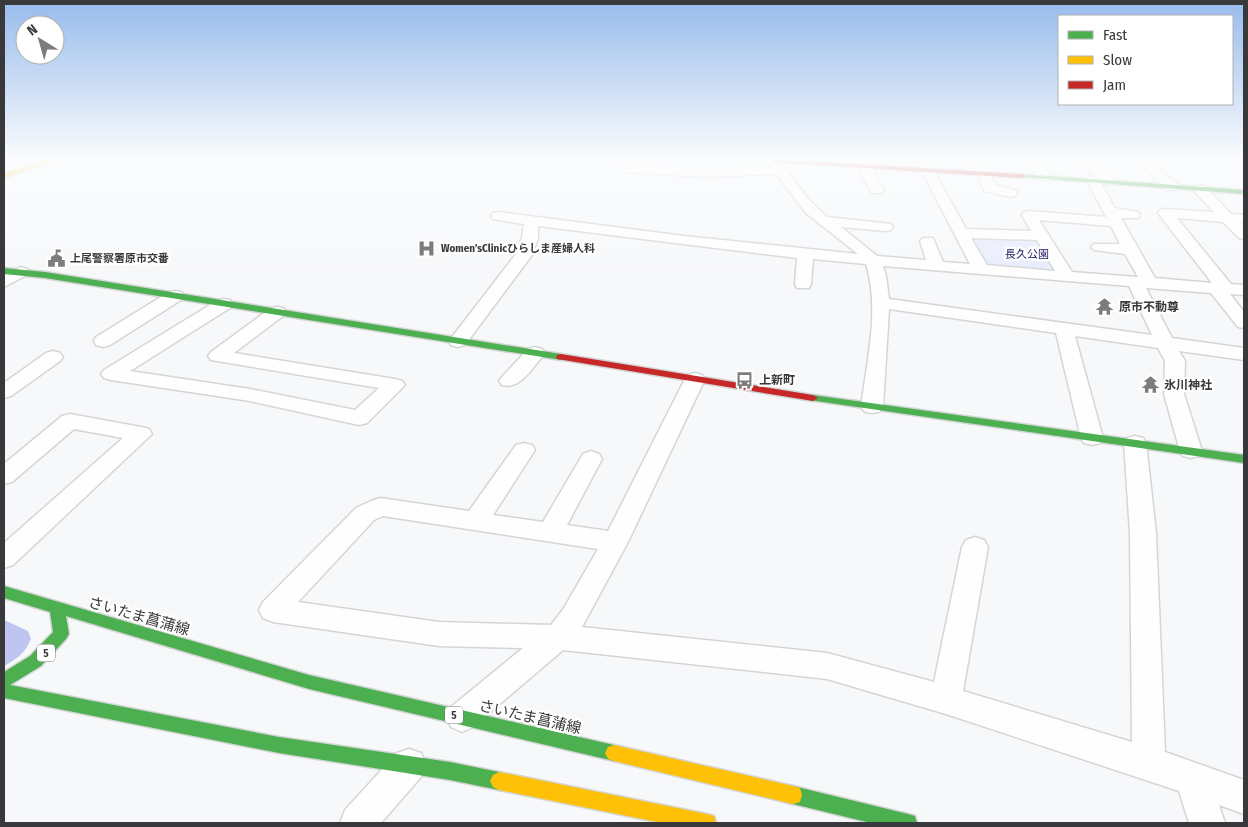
<svg xmlns="http://www.w3.org/2000/svg" width="1248" height="827" viewBox="0 0 1248 827" font-family="'Fira Sans Condensed','Noto Sans JP',sans-serif">
<style>
.green{fill:#e8ecfc}
.water{fill:#bec5f1}
.lines{fill:none;stroke-linecap:round;stroke-linejoin:round}
.street-casing{stroke:#d4d5d6;stroke-width:3}
.fast-casing{stroke:#d4d5d6;stroke-width:3}
.slow-casing{stroke:#d4d5d6;stroke-width:3}
.jam-casing{stroke:#d4d5d6;stroke-width:3}
.street{fill:#fefefe;fill-rule:evenodd}
.fast{fill:#4caf50;fill-rule:evenodd}
.slow{fill:#ffc107;fill-rule:evenodd}
.jam{fill:#c62828;fill-rule:evenodd}
.labels{text-anchor:middle;stroke-width:4.5;stroke-linejoin:round;paint-order:stroke}
.far-poi-label{font-size:11px;font-weight:bold;fill:#39393b;stroke:#fff;text-anchor:start}
.far-park-label{font-size:11px;fill:#1f1d63;stroke:#fff}
.shield{fill:#fff;stroke:#747476;stroke-width:1}
.shield-label{font-size:11px;font-weight:bold;fill:#39393b}
.poi-label{font-size:12px;font-weight:bold;fill:#39393b;stroke:#fff;text-anchor:start}
.near-street-label{font-size:15px;fill:#39393b;stroke:#fff}
</style>
<rect width="100%" height="100%" fill="#f7f8fa"/>
<!-- green -->
<path class="green" d="M 971,237 L 1038,239 L 1058,271 L 1055,273 L 982,266 Z"/>
<!-- water -->
<path class="water" d="M 4,620 L 28,631 L 31,639 C 25,653 17,659 4,666 Z"/>
<g class="lines">
<defs>
<path id="street" d="M 765,158 L 777,158 L 809,200 L 827,217 L 891,224 L 893,227 L 891,230 L 886,231 L 841,227 L 877,256 L 926,260 L 920,241 L 923,238 L 933,238 L 943,262 L 970,264 L 915,158 L 927,158 L 966,229 L 1031,231 L 1022,215 L 1024,212 L 1029,211 L 1106,217 L 1087,180 L 1088,177 L 1096,177 L 1079,158 L 1092,158 L 1114,181 L 1107,185 L 1100,182 L 1115,208 L 1138,212 L 1140,215 L 1138,218 L 1121,218 L 1155,278 L 1212,283 L 1158,213 L 1160,210 L 1165,209 L 1214,212 L 1192,189 L 1199,185 L 1204,186 L 1231,214 L 1244,215 L 1244,223 L 1241,223 L 1244,227 L 1244,239 L 1239,238 L 1223,222 L 1177,218 L 1231,284 L 1244,285 L 1244,295 L 1230,294 L 1244,312 L 1244,328 L 1238,327 L 1211,293 L 1146,288 L 1172,338 L 1244,348 L 1244,360 L 1179,351 L 1185,361 L 1184,394 L 1202,451 L 1199,456 L 1191,458 L 1183,456 L 1180,451 L 1164,394 L 1165,361 L 1158,348 L 1075,336 L 1103,438 L 1100,443 L 1092,445 L 1084,443 L 1081,438 L 1056,333 L 889,309 L 883,407 L 879,412 L 872,413 L 865,412 L 861,407 C 867,361 880,309 866,264 L 813,259 L 811,284 L 809,288 L 797,288 L 795,284 L 797,258 L 538,226 L 538,238 L 532,255 L 465,345 L 458,347 L 451,345 L 449,341 L 516,254 L 522,238 L 524,224 L 493,219 L 491,216 L 493,213 L 498,212 L 684,236 L 858,254 L 806,213 L 776,174 L 703,177 L 626,172 L 620,168 L 626,164 L 703,169 L 771,167 ZM 1039,220 L 1111,226 L 1120,244 L 1094,244 L 1091,247 L 1094,250 L 1125,254 L 1138,277 L 1072,272 ZM 971,238 L 1037,240 L 1055,271 L 987,265 ZM 883,266 L 1129,286 L 1152,335 L 889,299 L 886,276 Z
M 967,158 L 979,158 L 990,173 L 995,185 L 1015,190 L 1017,193 L 1015,196 L 1010,197 L 984,191 L 978,173 Z
M 1023,158 L 1036,158 L 1051,177 L 1050,180 L 1040,180 Z
M 1134,158 L 1147,158 L 1177,184 L 1179,187 L 1177,190 L 1167,190 Z
M 864,162 L 868,163 L 884,190 L 882,193 L 872,193 L 870,190 L 858,166 Z
M 21,267 L 27,269 L 29,272 L 27,275 L 4,287 L 4,275 Z
M 175,291 L 181,292 L 184,296 L 181,300 L 110,345 L 103,347 L 96,345 L 94,341 L 96,337 L 169,292 Z
M 224,299 L 230,300 L 233,304 L 230,308 L 130,371 L 250,389 L 355,410 L 379,388 L 211,360 L 208,356 L 211,352 L 271,308 L 277,307 L 283,308 L 286,312 L 283,316 L 234,353 L 395,379 L 402,381 L 405,385 L 367,423 L 359,425 L 250,401 L 111,380 L 104,378 L 101,374 L 104,370 L 218,300 Z
M 535,347 L 542,349 L 545,353 L 542,357 C 531,369 520,390 502,385 L 499,381 L 502,377 L 528,349 Z
M 53,351 L 60,353 L 63,357 L 60,361 L 11,396 L 4,398 L 4,383 L 46,353 Z
M 695,373 L 702,375 L 705,379 L 628,542 L 582,627 L 827,653 L 934,682 L 962,547 L 966,540 L 975,537 L 984,540 L 988,547 L 963,691 L 1132,742 L 1130,533 L 1124,443 L 1127,438 L 1135,436 L 1143,438 L 1146,443 L 1156,533 L 1165,752 L 1244,780 L 1244,814 L 1219,805 L 1225,823 L 1189,823 L 1179,791 L 946,714 L 827,679 L 563,650 L 473,727 L 462,732 L 451,727 L 446,717 L 451,707 L 523,648 L 439,646 L 273,622 L 263,618 L 259,610 L 263,602 L 356,508 L 371,501 L 380,498 L 469,511 L 516,445 L 524,443 L 532,445 L 535,450 L 493,515 L 543,522 L 583,454 L 591,451 L 599,454 L 602,459 L 567,525 L 608,531 L 685,379 L 688,375 ZM 383,516 L 598,549 L 564,608 L 551,625 L 439,622 L 298,602 L 374,520 Z
M 70,414 L 141,427 L 149,429 L 152,434 L 13,565 L 4,568 L 4,543 L 123,438 L 74,429 L 12,482 L 4,484 L 4,464 L 62,416 Z
M 409,749 L 421,753 L 426,765 L 421,777 L 381,823 L 340,823 L 345,810 L 397,753 Z"/>
<path id="fast" d="M 1022,174 L 1244,190 L 1244,194 L 1020,177 L 1019,176 Z
M 4,268 L 45,272 L 561,354 L 566,357 L 561,360 L 45,278 L 4,274 Z
M 813,395 L 1244,455 L 1244,463 L 809,400 L 808,398 L 809,396 Z
M 4,586 L 309,675 L 614,745 L 620,747 L 623,753 L 620,759 L 614,761 L 309,689 L 66,616 L 69,634 L 66,639 L 41,666 L 10,685 L 279,737 L 450,762 L 499,772 L 505,775 L 508,781 L 505,787 L 499,790 L 450,780 L 279,753 L 4,698 L 4,672 L 30,656 L 53,632 L 50,612 L 4,598 Z
M 793,786 L 908,814 L 915,816 L 917,823 L 871,823 L 793,804 L 786,802 L 784,795 L 786,788 Z"/>
<path id="slow" d="M 53,158 L 62,158 L 4,178 L 4,174 Z
M 614,745 L 793,786 L 800,788 L 802,795 L 800,802 L 793,804 L 614,761 L 608,759 L 605,753 L 608,747 Z
M 499,772 L 707,814 L 714,816 L 716,823 L 662,823 L 499,790 L 493,787 L 490,781 L 493,775 Z"/>
<path id="jam" d="M 773,159 L 1022,174 L 1025,176 L 1022,178 L 771,162 L 771,160 Z
M 561,354 L 813,395 L 818,398 L 813,401 L 557,359 L 556,357 L 557,355 Z"/>
</defs>
<!-- street casing -->
<use href="#street" class="street-casing"/>
<!-- fast casing -->
<use href="#fast" class="fast-casing"/>
<!-- slow casing -->
<use href="#slow" class="slow-casing"/>
<!-- jam casing -->
<use href="#jam" class="jam-casing"/>
<!-- street -->
<use href="#street" class="street"/>
<!-- fast -->
<use href="#fast" class="fast"/>
<!-- slow -->
<use href="#slow" class="slow"/>
<!-- jam -->
<use href="#jam" class="jam"/>
</g>
<!-- sky -->
<linearGradient id="sky" x2="0" y2="1"><stop stop-color="#97bbec"/><stop offset="0.58" stop-color="#fbfcfd"/><stop offset="1" stop-color="#fbfcfd" stop-opacity="0"/></linearGradient>
<rect width="1248" height="274" fill="url(#sky)"/>
<!-- icons -->
<defs>
<symbol id="hospital-bare" viewBox="-9 -9 18 18"><path d="M-5-5h3v3.5h4V-5h3V5h-3V1.5h-4V5h-3Z" fill="#7c7c7e" stroke="#fff" stroke-width="2.5" paint-order="stroke"/></symbol>
<symbol id="civic-bare" viewBox="-9 -9 18 18"><path d="M-.6-6.5H3V-4.5H.6V-3L4-1V1h2V6H-6V1h2V-1L-.6-3ZM-1.2 2.5V6h2.4V2.5Z" fill="#7c7c7e" stroke="#fff" stroke-width="2.5" paint-order="stroke"/></symbol>
<symbol id="temple-bare" viewBox="-9 -9 18 18"><path d="M0-6L5-2H3V0L6.5 2.5H4V6H1.5V3h-3V6H-4V2.5H-6.5L-3 0V-2H-5Z" fill="#7c7c7e" stroke="#fff" stroke-width="2.5" paint-order="stroke"/></symbol>
<symbol id="bus-bare" viewBox="-9 -9 18 18"><path d="M-5-6H5V4H4V6H2V4H-2V6H-4V4H-5ZM-3.5-4V0h7V-4ZM-3.5 1.2v1.5H-2V1.2ZM2 1.2v1.5H3.5V1.2Z" fill="#7c7c7e" stroke="#fff" stroke-width="2.5" paint-order="stroke"/></symbol>
</defs>
<g fill-rule="evenodd">
<use href="#hospital-bare" x="414" y="236" width="25" height="25"/>
<use href="#civic-bare" x="44" y="246" width="25" height="25"/>
<use href="#temple-bare" x="1092" y="294" width="25" height="25"/>
<use href="#bus-bare" x="732" y="368" width="25" height="25"/>
<use href="#temple-bare" x="1138" y="372" width="25" height="25"/>
</g>
<g class="labels">
<!-- far-poi labels -->
<g class="far-poi-label">
<text x="441" y="252">Women’sClinicひらしま産婦人科</text>
<text x="70" y="262">上尾警察署原市交番</text>
</g>
<!-- far-park labels -->
<g class="far-park-label">
<text x="1027" y="258">長久公園</text>
</g>
<!-- shield labels -->
<g class="shield">
<rect x="37" y="644.5" width="18" height="17" rx="4"/>
<rect x="445" y="706.5" width="18" height="17" rx="4"/>
</g>
<g class="shield-label">
<text x="46" y="657">5</text>
<text x="454" y="719">5</text>
</g>
<!-- poi labels -->
<g class="poi-label">
<text x="1119" y="311">原市不動尊</text>
<text x="759" y="384">上新町</text>
<text x="1164" y="389">氷川神社</text>
</g>
<!-- near-street labels -->
<g class="near-street-label">
<text transform="translate(139 616) rotate(16)" y="5">さいたま菖蒲線</text>
<text transform="translate(530 717) rotate(13)" y="5">さいたま菖蒲線</text>
</g>
</g>
<!-- border -->
<rect width="1248" height="827" fill="none" stroke="#39393b" stroke-width="10"/>
<!-- legend -->
<rect x="1058" y="15" width="175" height="90" fill="#ffffff" stroke="#b0b0b1"/>
<rect x="1068" y="31" width="25" height="8" fill="#4caf50" stroke="#b0b0b1"/>
<text x="1103" y="40" font-size="15" fill="#39393b">Fast</text>
<rect x="1068" y="56" width="25" height="8" fill="#ffc107" stroke="#b0b0b1"/>
<text x="1103" y="65" font-size="15" fill="#39393b">Slow</text>
<rect x="1068" y="81" width="25" height="8" fill="#c62828" stroke="#b0b0b1"/>
<text x="1103" y="90" font-size="15" fill="#39393b">Jam</text>
<!-- north arrow -->
<g transform="translate(40 40) rotate(323)"><circle r="24" fill="#ffffff" stroke="#b0b0b1"/>
<path d="M0-4L9 19L0 12L-9 19Z" fill="#7c7c7e"/>
<text y="-8" font-size="14" font-weight="bold" text-anchor="middle" fill="#39393b">N</text>
</g>
</svg>
